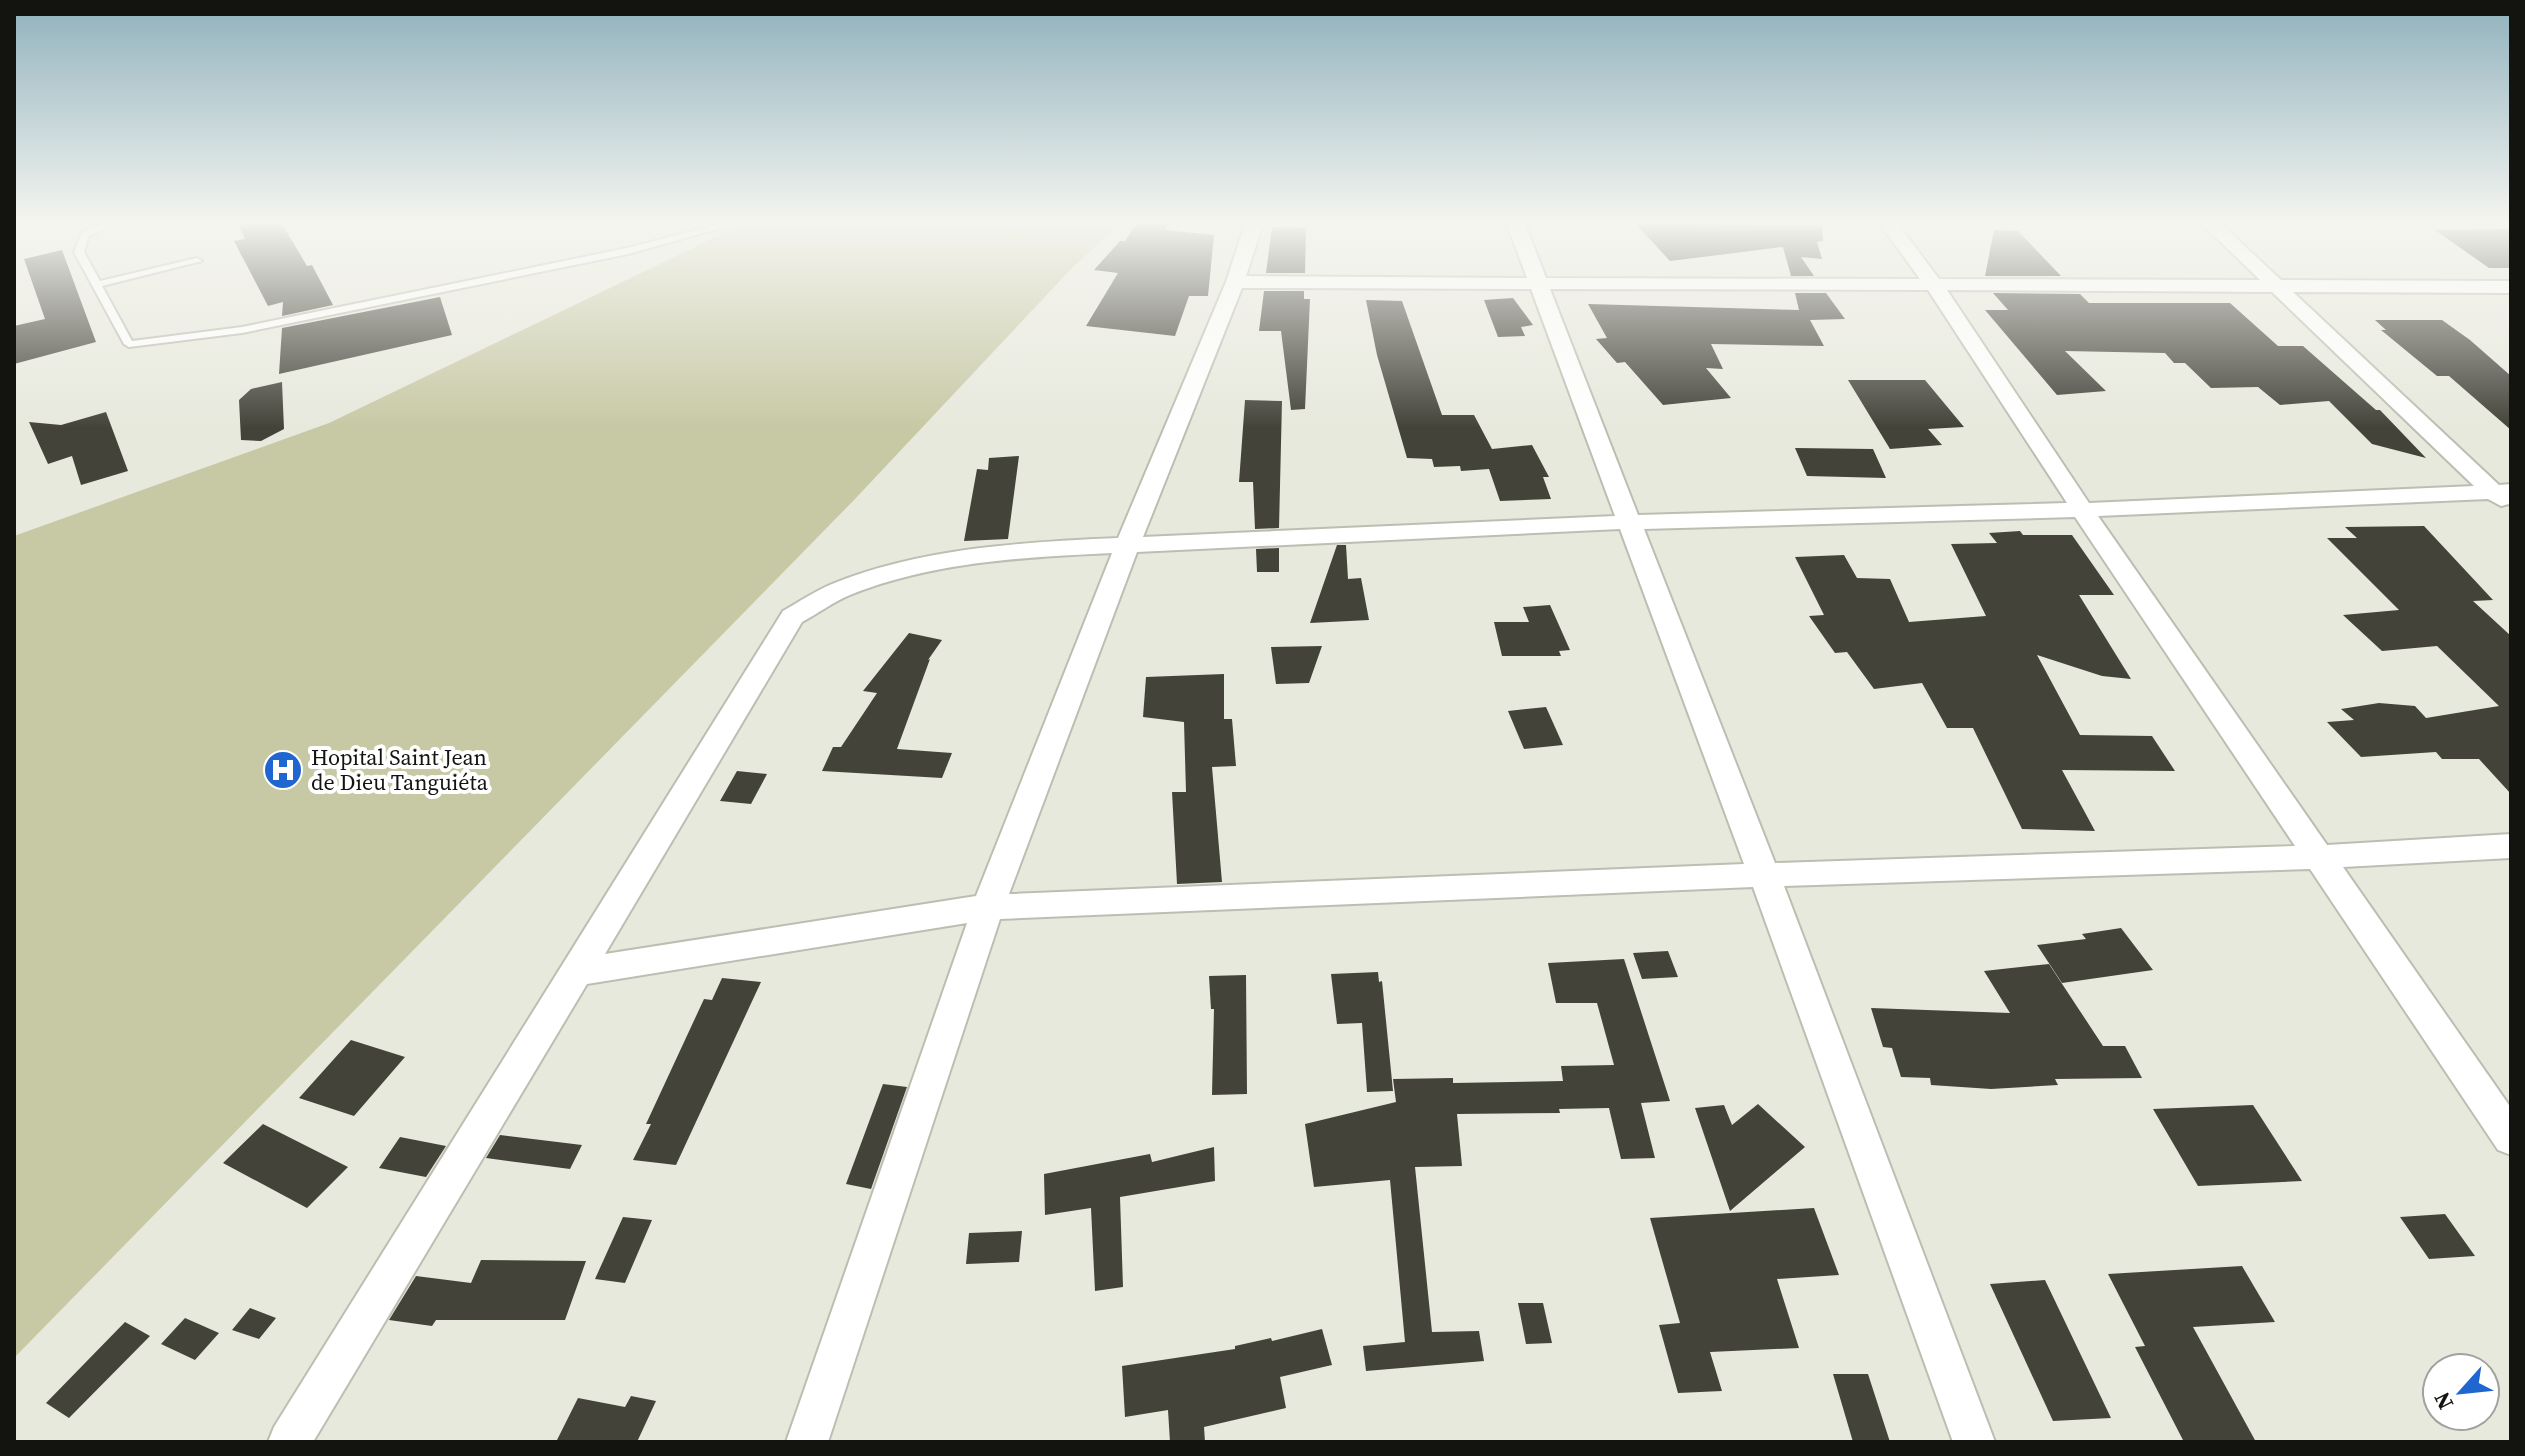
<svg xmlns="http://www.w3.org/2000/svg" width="2525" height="1456" viewBox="0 0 2525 1456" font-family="'Source Serif 4',serif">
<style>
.green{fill:#c7c9a5}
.building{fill:#43433a}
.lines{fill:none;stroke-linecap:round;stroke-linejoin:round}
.lane-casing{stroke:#bdbdb2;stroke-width:4}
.street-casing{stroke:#bdbdb2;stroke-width:4}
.lane{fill:#fff;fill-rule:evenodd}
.street{fill:#fff;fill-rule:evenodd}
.labels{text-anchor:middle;stroke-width:8;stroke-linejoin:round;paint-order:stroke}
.poi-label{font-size:22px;fill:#131410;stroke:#fff;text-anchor:start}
</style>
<rect width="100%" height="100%" fill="#e8e9dd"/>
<!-- green -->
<path class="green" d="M 743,224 L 1120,224 L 1072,268 L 855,499 L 14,1358 L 14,536 L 329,423 Z"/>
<!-- building -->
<path class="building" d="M 238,224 L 282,224 L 307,266 L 312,265 L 333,305 L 282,316 L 283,302 L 268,306 L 234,241 L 245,239 Z
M 1136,224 L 1169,224 L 1165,230 L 1214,235 L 1208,296 L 1189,296 L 1175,336 L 1086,326 L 1118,273 L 1094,270 L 1120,241 L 1125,241 Z
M 1636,224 L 1822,225 L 1823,241 L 1817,242 L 1822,259 L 1801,257 L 1814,276 L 1791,276 L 1783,247 L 1670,261 Z
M 1272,227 L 1306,228 L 1305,273 L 1266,273 Z
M 2511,229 L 2511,268 L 2489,268 L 2435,230 Z
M 1994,230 L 2018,231 L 2061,276 L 1985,276 Z
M 62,250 L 96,342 L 14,364 L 14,326 L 45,319 L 24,259 Z
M 1264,291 L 1304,291 L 1304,299 L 1310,299 L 1305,409 L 1291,410 L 1281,331 L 1259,331 Z
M 1795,293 L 1826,293 L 1845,319 L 1810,320 L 1824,346 L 1711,344 L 1723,369 L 1706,368 L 1731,398 L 1663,405 L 1625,362 L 1617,363 L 1596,339 L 1607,338 L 1588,304 L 1799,310 Z
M 1993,293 L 2080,294 L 2089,303 L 2230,303 L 2278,346 L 2303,346 L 2376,410 L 2380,410 L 2426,458 L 2372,444 L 2329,401 L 2280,405 L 2258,387 L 2211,388 L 2185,363 L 2174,363 L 2165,353 L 2065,351 L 2106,391 L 2057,395 L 1985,310 L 2008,310 Z
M 440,297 L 452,335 L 279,374 L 282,328 Z
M 1513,298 L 1533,325 L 1521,327 L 1525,336 L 1498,337 L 1484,300 Z
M 1366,300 L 1402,301 L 1442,415 L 1474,415 L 1492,449 L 1532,445 L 1549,477 L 1543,477 L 1551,499 L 1500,501 L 1489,469 L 1461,471 L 1460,466 L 1434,467 L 1432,459 L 1407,458 L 1377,355 Z
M 2375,320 L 2442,320 L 2470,340 L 2511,376 L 2511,430 L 2449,376 L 2437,376 L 2381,330 L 2386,330 Z
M 1848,380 L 1925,380 L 1964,427 L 1928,429 L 1942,445 L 1890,449 Z
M 282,382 L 284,429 L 261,441 L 241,440 L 239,400 L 251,389 Z
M 1245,400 L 1282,401 L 1279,528 L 1255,529 L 1253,482 L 1239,482 Z
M 106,412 L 128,471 L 81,485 L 72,456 L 48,464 L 29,422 L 61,425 Z
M 1795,448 L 1873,449 L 1886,478 L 1807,476 Z
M 1019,456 L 1008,539 L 964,541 L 977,469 L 988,470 L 989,458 Z
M 2424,526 L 2493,600 L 2473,601 L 2511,636 L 2511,794 L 2479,759 L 2442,759 L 2436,752 L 2361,757 L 2327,722 L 2354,720 L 2341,709 L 2379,703 L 2415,706 L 2426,718 L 2499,706 L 2437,646 L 2382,651 L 2343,615 L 2399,610 L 2327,538 L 2357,538 L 2345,527 Z
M 2020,531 L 2023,535 L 2072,535 L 2114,595 L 2079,595 L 2131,679 L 2102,676 L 2037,655 L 2080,735 L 2152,736 L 2175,771 L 2062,770 L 2095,831 L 2022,829 L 1973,728 L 1947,728 L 1922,683 L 1874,689 L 1847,652 L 1835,653 L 1809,616 L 1824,615 L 1795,557 L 1844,555 L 1857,578 L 1890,579 L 1909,622 L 1986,616 L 1951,544 L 1997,543 L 1989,533 Z
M 1337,545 L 1346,545 L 1348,579 L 1361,578 L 1369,620 L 1310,623 Z
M 1279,548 L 1279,572 L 1257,572 L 1256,549 Z
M 1550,605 L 1570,650 L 1559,651 L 1561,656 L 1502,656 L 1494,622 L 1529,622 L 1523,607 Z
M 909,633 L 942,640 L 928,660 L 930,659 L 897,749 L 952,753 L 942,778 L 822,771 L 833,747 L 841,747 L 877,693 L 863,691 Z
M 1322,646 L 1309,683 L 1276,684 L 1271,647 Z
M 1224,674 L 1224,719 L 1232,719 L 1236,766 L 1212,767 L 1222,882 L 1177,884 L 1172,792 L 1186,792 L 1184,722 L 1143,717 L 1146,677 Z
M 1546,707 L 1563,745 L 1524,749 L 1508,711 Z
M 737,771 L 767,774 L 751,804 L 720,801 Z
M 2121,928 L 2153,970 L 2062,983 L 2037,945 L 2086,939 L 2082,934 Z
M 1668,951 L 1678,977 L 1642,979 L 1633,953 Z
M 1624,959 L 1670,1101 L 1641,1103 L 1655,1158 L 1621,1159 L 1609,1108 L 1559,1109 L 1560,1113 L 1457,1114 L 1462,1166 L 1415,1167 L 1432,1332 L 1479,1331 L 1484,1361 L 1366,1371 L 1363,1346 L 1405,1342 L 1390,1180 L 1314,1187 L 1305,1124 L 1396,1102 L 1393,1079 L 1453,1078 L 1453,1083 L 1563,1081 L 1561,1066 L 1614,1065 L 1597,1003 L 1556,1003 L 1548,963 Z
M 2049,964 L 2103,1046 L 2125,1046 L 2142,1078 L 2055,1079 L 2058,1085 L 1991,1089 L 1931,1085 L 1930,1078 L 1901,1077 L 1892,1048 L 1883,1047 L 1871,1008 L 2010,1013 L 1984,971 Z
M 1378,972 L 1379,982 L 1382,981 L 1393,1091 L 1367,1092 L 1362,1023 L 1337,1024 L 1331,974 Z
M 1246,975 L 1247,1094 L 1212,1095 L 1214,1009 L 1211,1009 L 1209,976 Z
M 722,978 L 761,982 L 676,1165 L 633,1160 L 651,1124 L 646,1124 L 704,999 L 712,1000 Z
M 351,1040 L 405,1057 L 354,1116 L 299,1098 Z
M 883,1084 L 907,1087 L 871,1189 L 846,1184 Z
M 1758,1104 L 1805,1147 L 1730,1211 L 1695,1108 L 1724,1105 L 1732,1125 Z
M 2253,1105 L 2302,1181 L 2198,1186 L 2153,1109 Z
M 263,1124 L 348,1167 L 307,1208 L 223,1163 Z
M 500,1135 L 582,1145 L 570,1169 L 486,1158 Z
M 400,1137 L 446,1146 L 426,1177 L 379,1168 Z
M 1214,1147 L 1215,1181 L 1120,1197 L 1123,1287 L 1095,1291 L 1091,1208 L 1045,1215 L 1044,1174 L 1150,1154 L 1152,1162 Z
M 1814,1208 L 1839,1275 L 1777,1279 L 1799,1348 L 1710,1352 L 1722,1391 L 1678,1393 L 1659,1325 L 1680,1323 L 1650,1218 Z
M 2445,1214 L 2475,1256 L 2429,1259 L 2400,1217 Z
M 623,1217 L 652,1220 L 625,1283 L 595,1279 Z
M 1022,1231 L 1019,1262 L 966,1264 L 969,1233 Z
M 481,1260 L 586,1261 L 565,1320 L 436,1320 L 432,1326 L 389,1320 L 416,1276 L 471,1283 Z
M 2242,1266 L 2275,1322 L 2193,1327 L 2256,1442 L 2184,1442 L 2135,1347 L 2145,1346 L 2108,1274 Z
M 2045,1280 L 2111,1418 L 2053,1421 L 1990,1284 Z
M 1518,1303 L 1543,1303 L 1552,1343 L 1526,1344 Z
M 250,1308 L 276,1318 L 259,1339 L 232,1330 Z
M 185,1318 L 219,1333 L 195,1360 L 161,1344 Z
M 125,1322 L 150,1336 L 69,1418 L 46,1403 Z
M 1322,1329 L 1332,1365 L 1280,1377 L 1286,1408 L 1204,1427 L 1205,1442 L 1170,1442 L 1168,1410 L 1125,1417 L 1122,1366 L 1235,1349 L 1235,1346 L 1271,1338 L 1272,1341 Z
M 1833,1374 L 1868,1374 L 1890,1442 L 1853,1442 Z
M 631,1396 L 656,1401 L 637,1442 L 556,1442 L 578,1398 L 625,1407 Z"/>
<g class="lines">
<defs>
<path id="lane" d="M 102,224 L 114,224 L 89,236 L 84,252 L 100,281 L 197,258 L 202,261 L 102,286 L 132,341 L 242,327 L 627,248 L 720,224 L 735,224 L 628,254 L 242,333 L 129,347 L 124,344 L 74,252 L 82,232 Z
M 339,224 L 330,228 L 326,225 L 326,224 Z"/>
<path id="street" d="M 1245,224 L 1263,224 L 1246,276 L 1527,278 L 1507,224 L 1525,224 L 1546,278 L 1920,279 L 1880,224 L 1898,224 L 1939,279 L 2260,280 L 2202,224 L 2221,224 L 2281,280 L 2511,281 L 2511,293 L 2293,292 L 2499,485 L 2511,484 L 2509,504 L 2501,506 L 2488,499 L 2098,516 L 2327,845 L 2511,834 L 2511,858 L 2343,867 L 2511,1108 L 2511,1155 L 2498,1150 L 2310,869 L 1784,886 L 1995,1442 L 1953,1442 L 1753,887 L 1000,919 L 828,1442 L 786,1442 L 967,923 L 587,984 L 313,1442 L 268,1442 L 274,1427 L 783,611 C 799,602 815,591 832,584 C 921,548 1024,542 1118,538 L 1226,282 ZM 1242,288 L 1531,289 L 1615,516 L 1143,537 ZM 1550,289 L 1928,290 L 2067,503 L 1638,515 ZM 1947,290 L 2272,292 L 2474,486 L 2089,503 ZM 2075,517 L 2295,846 L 1775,863 L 1644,529 ZM 1620,529 L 1744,864 L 1009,894 L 1137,552 ZM 1112,553 L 976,896 L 605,954 L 802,622 C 817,614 833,602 850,595 C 932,562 1025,557 1112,553 Z"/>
</defs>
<!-- lane casing -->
<use href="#lane" class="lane-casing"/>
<!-- street casing -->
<use href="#street" class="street-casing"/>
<!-- lane -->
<use href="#lane" class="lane"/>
<!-- street -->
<use href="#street" class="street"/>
</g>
<!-- sky -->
<linearGradient id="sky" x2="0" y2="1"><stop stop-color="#8fb1bc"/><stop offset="0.52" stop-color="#f5f5f0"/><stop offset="1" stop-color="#f5f5f0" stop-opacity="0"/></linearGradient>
<rect width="2525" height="428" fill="url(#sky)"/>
<!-- icons -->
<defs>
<symbol id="hospital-disc" viewBox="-11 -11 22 22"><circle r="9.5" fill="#2066d1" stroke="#fff"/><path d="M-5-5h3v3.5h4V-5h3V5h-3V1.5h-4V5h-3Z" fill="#fff"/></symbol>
</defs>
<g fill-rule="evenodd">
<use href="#hospital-disc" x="261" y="748" width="44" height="44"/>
</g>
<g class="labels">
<!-- poi labels -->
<g class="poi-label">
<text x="311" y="765">Hopital Saint Jean<tspan x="311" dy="25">de Dieu Tanguiéta</tspan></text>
</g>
</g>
<!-- border -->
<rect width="2525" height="1456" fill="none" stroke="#131410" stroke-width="32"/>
<!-- north arrow -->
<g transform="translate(2461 1392) rotate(243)"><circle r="38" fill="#ffffff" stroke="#a1a19f" stroke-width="2"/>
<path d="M0-6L14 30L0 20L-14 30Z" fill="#2066d1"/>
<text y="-12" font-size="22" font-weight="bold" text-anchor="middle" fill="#131410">N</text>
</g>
</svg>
